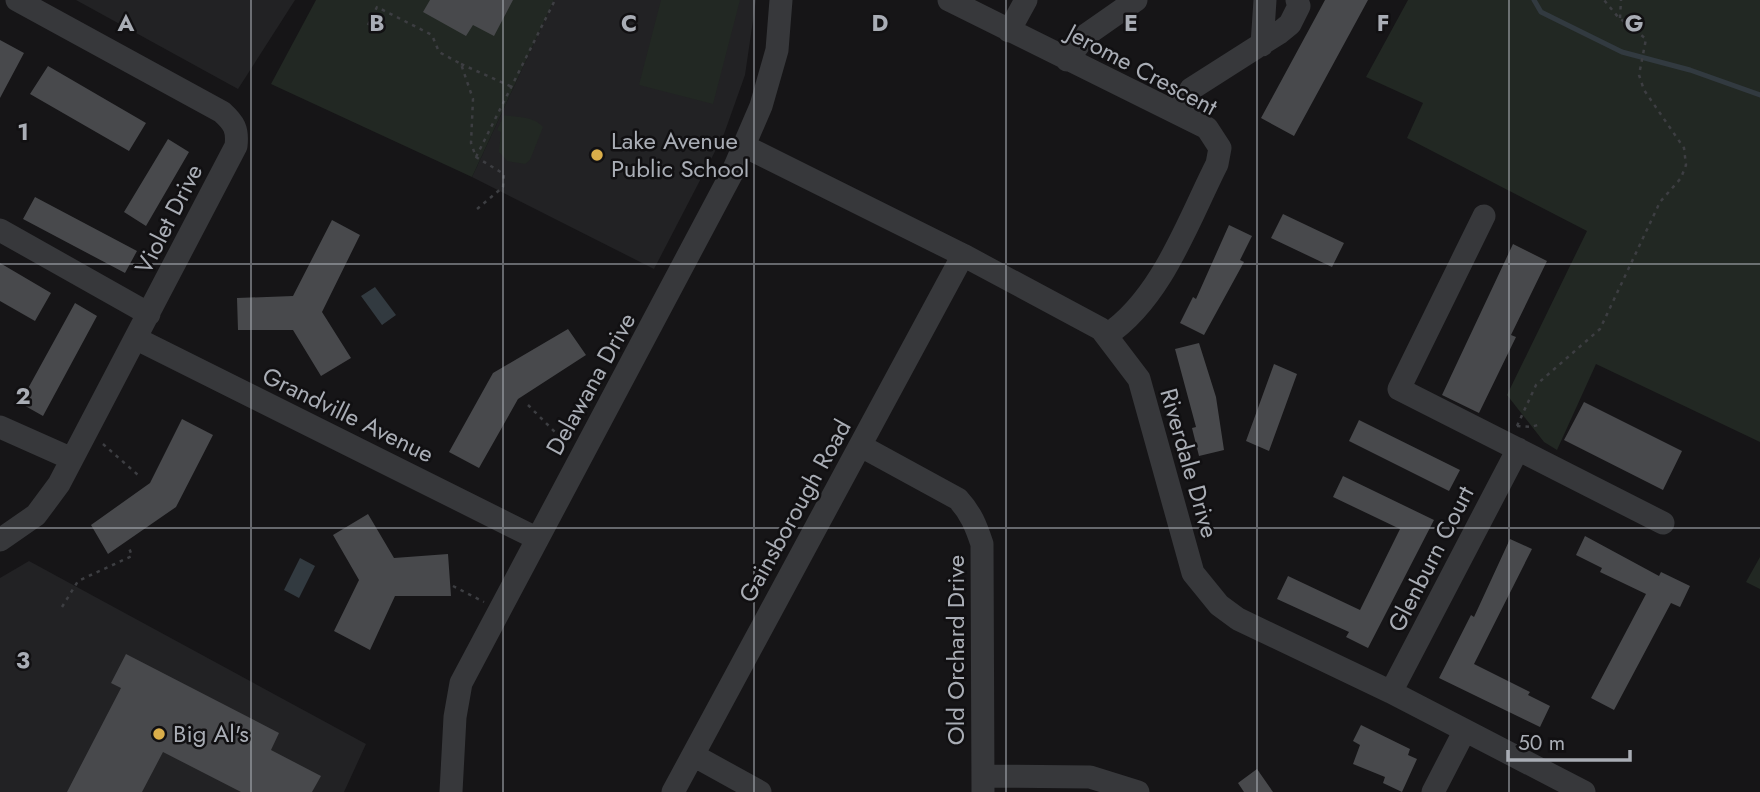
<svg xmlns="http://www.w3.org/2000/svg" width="1760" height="792" viewBox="0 0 1760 792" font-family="Jost,sans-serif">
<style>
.built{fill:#222224}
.green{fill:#222823}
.water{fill:#323a40}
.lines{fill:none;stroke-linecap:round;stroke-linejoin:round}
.stream{stroke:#323a40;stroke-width:5}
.building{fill:#48494c}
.path{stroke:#3d3e42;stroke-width:2.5;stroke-dasharray:3.5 5;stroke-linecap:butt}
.minor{stroke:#37383b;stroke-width:23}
.grid{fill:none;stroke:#a9adb5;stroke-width:2;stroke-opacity:0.55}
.poi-dot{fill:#daae4a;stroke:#111012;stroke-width:2.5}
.labels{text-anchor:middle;stroke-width:5;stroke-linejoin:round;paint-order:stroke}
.street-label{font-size:24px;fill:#a9adb5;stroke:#111012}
.poi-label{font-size:24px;fill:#a9adb5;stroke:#111012;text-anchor:start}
.grid-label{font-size:23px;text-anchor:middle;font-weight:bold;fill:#a9adb5;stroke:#111012;stroke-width:5;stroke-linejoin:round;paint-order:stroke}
</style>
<rect width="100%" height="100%" fill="#161517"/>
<!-- built -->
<path class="built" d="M 76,0 L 295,0 L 238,89 Z
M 554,0 L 756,0 L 745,75 L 724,134 L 654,269 L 472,177 Z
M 29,561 L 366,744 L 344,792 L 0,792 L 0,578 Z"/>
<!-- green -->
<path class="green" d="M 316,0 L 554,0 L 472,177 L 271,84 Z
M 661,0 L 740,0 L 713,104 L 639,85 Z
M 1408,0 L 1760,0 L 1760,442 L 1596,364 L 1557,450 L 1544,442 L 1507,395 L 1587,231 L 1407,138 L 1423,103 L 1366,77 Z
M 504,115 C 517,118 532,115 543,127 L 530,160 L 525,164 L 507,161 L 499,152 L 501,132 L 497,130 Z
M 1760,557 L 1760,589 L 1746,582 Z"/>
<!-- water -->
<path class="water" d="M 375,287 L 396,315 L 382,325 L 361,296 Z
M 300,558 L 315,566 L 299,598 L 284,590 Z"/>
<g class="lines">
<!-- stream -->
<path class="stream" d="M 1534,0 L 1541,12 L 1622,52 L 1690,70 L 1760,95"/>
</g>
<!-- building -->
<path class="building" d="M 430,0 L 513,0 L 494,36 L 473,25 L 466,36 L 423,12 Z
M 1325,0 L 1368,0 L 1294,136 L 1261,118 Z
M 0,40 L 24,53 L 0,98 Z
M 48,66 L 146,123 L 129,151 L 30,94 Z
M 168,139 L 189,152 L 146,226 L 124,212 Z
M 35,197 L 137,251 L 125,273 L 23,219 Z
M 1283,214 L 1344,243 L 1332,267 L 1271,238 Z
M 332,220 L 360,235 L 322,312 L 351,358 L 321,376 L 293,330 L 238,330 L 237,298 L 293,296 Z
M 1229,225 L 1252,236 L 1240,260 L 1244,262 L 1204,335 L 1180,323 L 1193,297 L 1196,299 Z
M 1513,244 L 1547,261 L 1511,335 L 1516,337 L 1479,413 L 1442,395 Z
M 0,263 L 51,293 L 35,321 L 0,301 Z
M 75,303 L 97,316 L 43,416 L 20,403 Z
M 568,329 L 586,355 L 518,399 L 479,468 L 449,452 L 493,373 Z
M 1199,343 L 1216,397 L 1224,450 L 1199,456 L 1192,428 L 1196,427 L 1175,349 Z
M 1274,364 L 1297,374 L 1269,451 L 1246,441 Z
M 1584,402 L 1682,451 L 1663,490 L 1564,440 Z
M 182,419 L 213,435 L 176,507 L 108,554 L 91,525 L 150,483 Z
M 1359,420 L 1460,470 L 1449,491 L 1349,441 Z
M 1343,476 L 1434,520 L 1368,648 L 1346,637 L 1349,632 L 1277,599 L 1288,576 L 1360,610 L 1400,529 L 1333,497 Z
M 368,514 L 394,558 L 448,554 L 451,596 L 395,596 L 370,650 L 334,631 L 359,580 L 333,535 Z
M 1585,536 L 1659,576 L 1661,572 L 1690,586 L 1680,607 L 1671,603 L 1614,710 L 1591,698 L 1646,594 L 1600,572 L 1602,568 L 1576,555 Z
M 1510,539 L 1532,549 L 1474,664 L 1530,692 L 1528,695 L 1550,706 L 1540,727 L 1439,678 L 1471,615 L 1474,617 Z
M 126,654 L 279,733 L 271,750 L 321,776 L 312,792 L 241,792 L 163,752 L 142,792 L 67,792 L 121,688 L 111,683 Z
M 1361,725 L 1410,749 L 1408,755 L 1417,759 L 1402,792 L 1383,783 L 1385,777 L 1353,764 L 1360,745 L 1353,741 Z
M 1257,769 L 1273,792 L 1244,792 L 1238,783 Z"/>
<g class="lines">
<!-- path -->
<path class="path" d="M 1620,18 L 1621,0
M 368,25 L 377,7 L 432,35 L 439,52 L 461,64 L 473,99 L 471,143 L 476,157 L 504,174 L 503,187 L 477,209
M 461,64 L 512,87
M 476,157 L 555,0
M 528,405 L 565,442
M 1517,426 L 1536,385 L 1600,329 L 1660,202 L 1681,178 L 1686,165 L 1684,148 L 1644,90 L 1639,75 L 1646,39 L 1618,17 L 1604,0
M 1517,426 L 1531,427 L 1541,424
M 103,444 L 138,475
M 453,586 L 484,602
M 62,607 L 78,581 L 132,556 L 128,545"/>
<!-- minor -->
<path class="minor" d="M 949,0 L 1207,128 L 1220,148 L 1217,164 C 1188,221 1162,298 1107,335
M 1009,31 L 1026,0
M 1262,45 L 1265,0
M 1067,60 L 1086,35 L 1136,0
M 1178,113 L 1191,89 L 1279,33 L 1290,24 L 1299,6 L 1297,0
M 744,146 L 963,255 L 1101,329 L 1139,379 L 1193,573 L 1219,605 L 1238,619 L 1391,692 L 1584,792
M 1484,216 L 1399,389 L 1663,523
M 0,230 L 149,314
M 137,339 L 536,538
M 0,427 L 72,459
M 861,446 L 958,499 C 971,513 976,526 982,544 L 983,792
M 0,540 L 36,515 L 59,484 L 236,146 C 238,129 234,123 222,112 L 17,0
M 1391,692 L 1518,449
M 693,755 L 760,792
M 983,776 L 1090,777 L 1138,792
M 451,792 L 455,717 L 461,683 L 733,171 L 761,106 L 777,50 L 781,0
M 673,792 L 963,255
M 1433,792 L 1464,732"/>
</g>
<!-- grid -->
<path class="grid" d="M 251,0 L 251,792M 503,0 L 503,792M 754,0 L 754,792M 1006,0 L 1006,792M 1257,0 L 1257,792M 1509,0 L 1509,792M 0,264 L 1760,264M 0,528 L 1760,528"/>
<!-- markers -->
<g class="poi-dot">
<circle cx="597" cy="155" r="7"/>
<circle cx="159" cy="734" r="7"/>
</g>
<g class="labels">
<!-- street labels -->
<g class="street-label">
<text transform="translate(1142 70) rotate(28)" y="8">Jerome Crescent</text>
<text transform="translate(169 219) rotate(-63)" y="8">Violet Drive</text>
<text transform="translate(591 384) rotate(-61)" y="8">Delawana Drive</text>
<text transform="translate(348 415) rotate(26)" y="8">Grandville Avenue</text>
<text transform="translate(1189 463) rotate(74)" y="8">Riverdale Drive</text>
<text transform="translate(795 511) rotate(-61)" y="8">Gainsborough Road</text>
<text transform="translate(1431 559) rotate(-63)" y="8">Glenburn Court</text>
<text transform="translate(956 650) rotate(-90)" y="8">Old Orchard Drive</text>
</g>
<!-- poi labels -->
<g class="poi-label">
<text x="611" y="149">Lake Avenue<tspan x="611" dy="28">Public School</tspan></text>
<text x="173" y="742">Big Al's</text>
</g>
</g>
<g class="grid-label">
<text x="126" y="31">A</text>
<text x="377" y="31">B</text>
<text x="629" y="31">C</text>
<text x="880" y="31">D</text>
<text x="1131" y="31">E</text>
<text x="1383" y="31">F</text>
<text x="1634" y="31">G</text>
<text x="23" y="140">1</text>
<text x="23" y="404">2</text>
<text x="23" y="668">3</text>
</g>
<!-- scale -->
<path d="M1508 750v10h122v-10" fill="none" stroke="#a9adb5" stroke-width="3.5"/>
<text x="1518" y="750" font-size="21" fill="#a9adb5" stroke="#111012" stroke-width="5" paint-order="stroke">50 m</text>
</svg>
